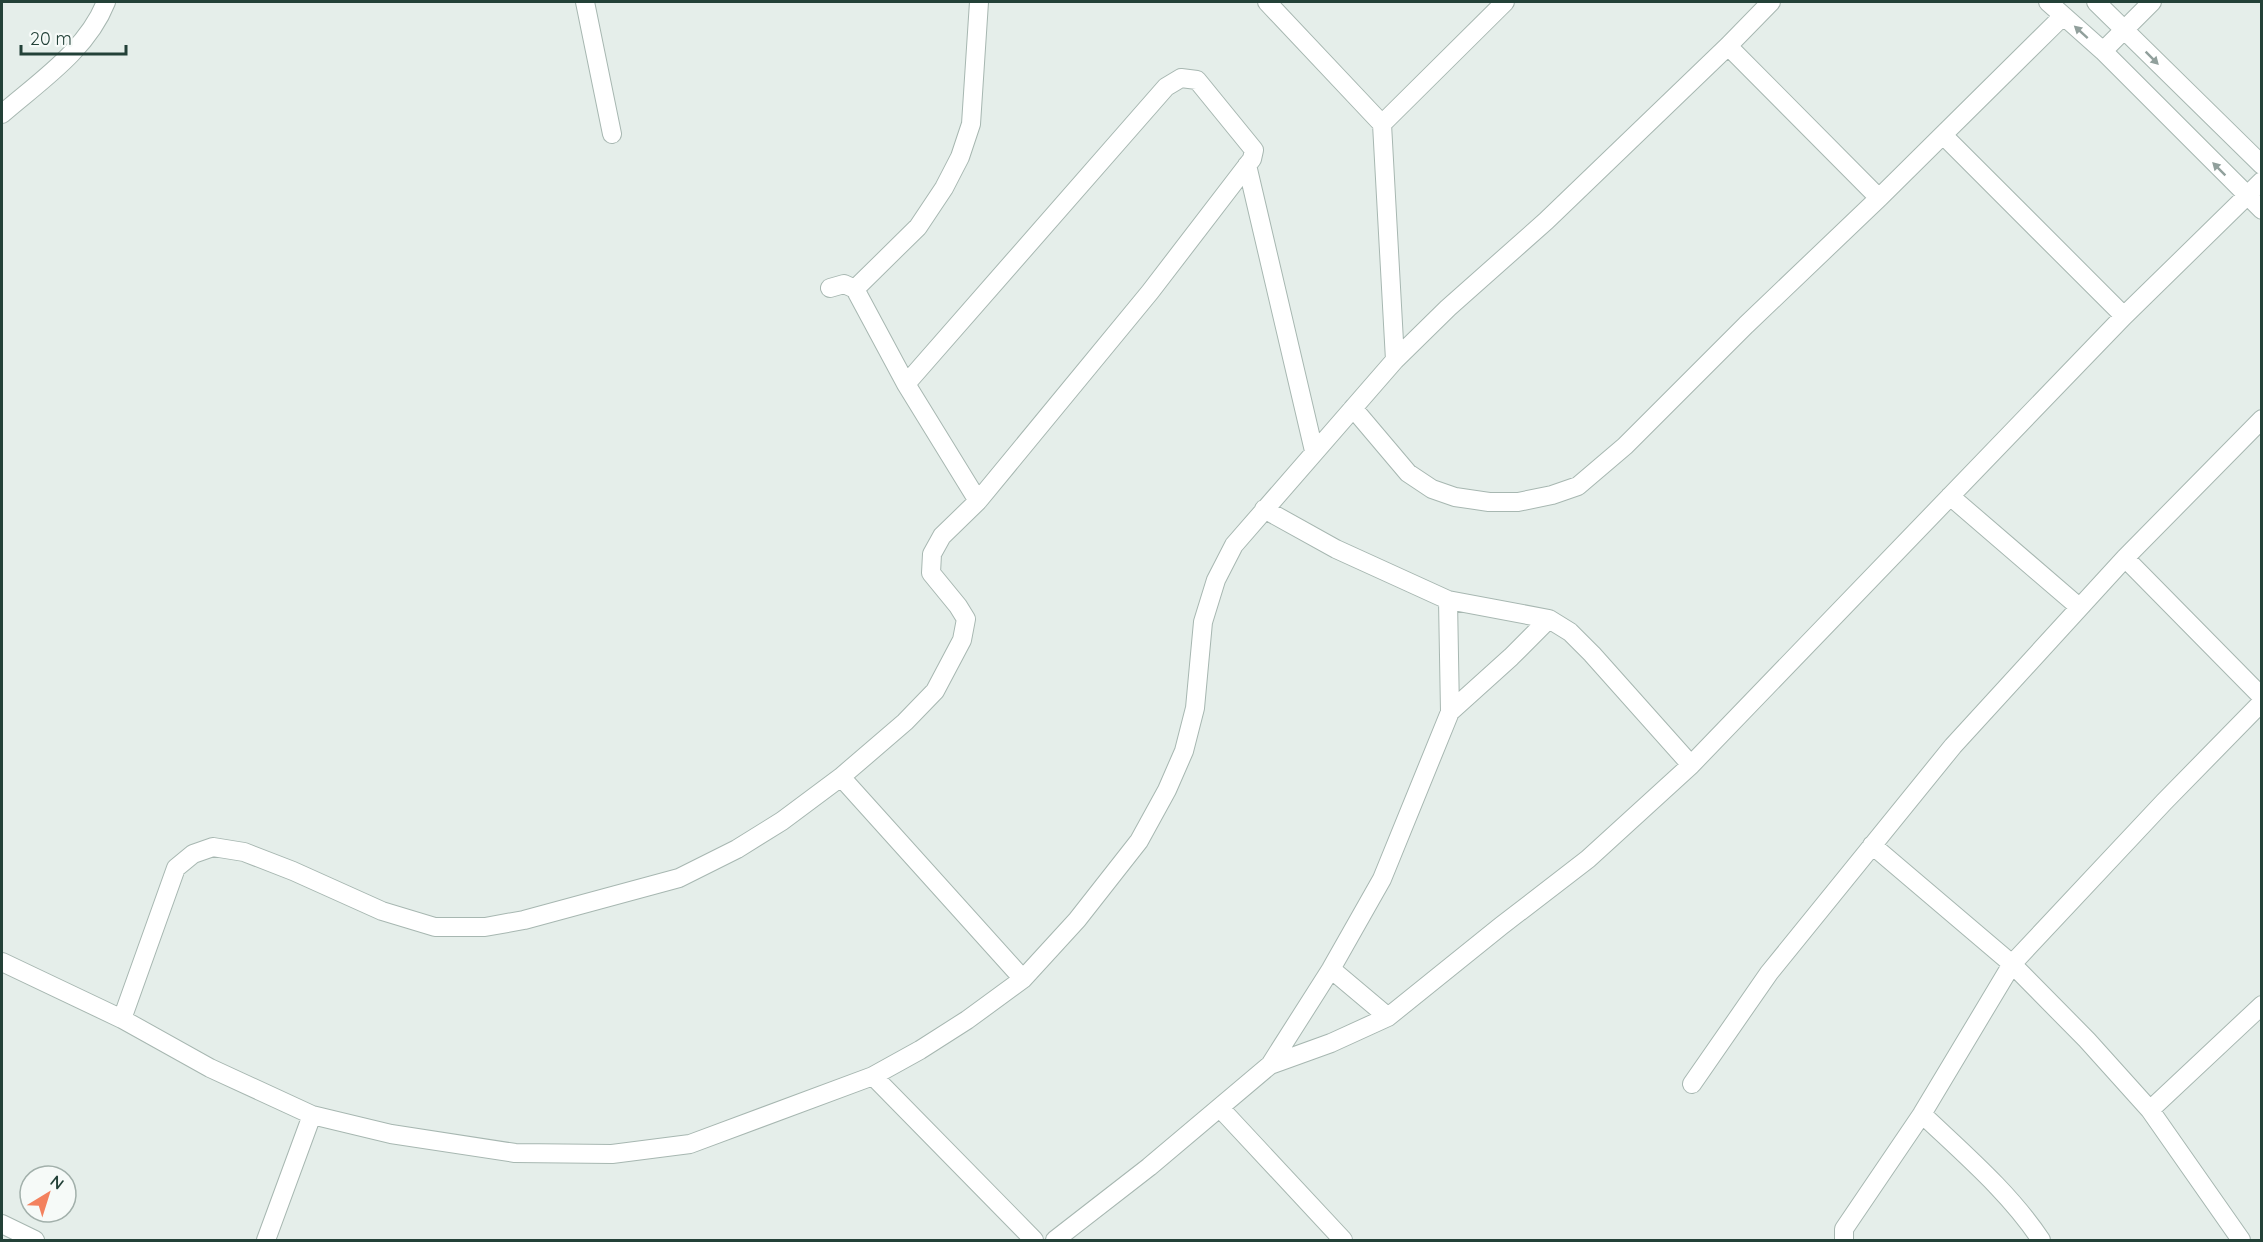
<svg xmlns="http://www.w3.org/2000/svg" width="2263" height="1242" viewBox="0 0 2263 1242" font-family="Quicksand,sans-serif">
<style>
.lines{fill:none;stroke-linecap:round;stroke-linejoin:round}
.minor-casing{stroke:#a7b7b1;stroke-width:20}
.minor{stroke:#fff;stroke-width:18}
.oneway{fill:#91a09c}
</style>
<rect width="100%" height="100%" fill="#e5eeea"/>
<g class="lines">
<defs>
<path id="minor" d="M 585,2 L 612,134
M 1267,2 L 1382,124 L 1505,2
M 2048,2 L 2103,51 L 2262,210
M 2096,2 L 2262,165
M 1728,46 L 1879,198
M 2103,51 L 2152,2
M 2,114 C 40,81 87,50 106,2
M 1382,124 L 1395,360
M 1943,135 L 2124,316
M 1247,165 L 1314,451
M 830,288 L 844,284 L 855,289 L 906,384 L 978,501 L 942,536 L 932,554 L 931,573 L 958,606 L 966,619 L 962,640 L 935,691 L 905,722 L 841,777 L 1023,979
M 855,289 L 918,227 L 944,188 L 960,157 L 971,124 L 979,2
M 906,384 L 1166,87 L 1181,78 L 1197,80 L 1254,150 L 1252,159 L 1150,292 L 978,501
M 1353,408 L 1408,473 L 1432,489 L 1455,497 L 1489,502 L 1518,502 L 1552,495 L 1578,486 L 1625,446 L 1746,325 L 1879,198 L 2063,16
M 1950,496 L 2079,607
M 1264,509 L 1336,549 L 1448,600 L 1549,619 L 1570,632 L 1592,654 L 1691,765
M 2125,558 L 2262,697
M 1450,712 L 1511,657 L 1549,619
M 1872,845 L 2012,964 L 2087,1040 L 2150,1110 L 2241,1240
M 2,962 L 122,1019 L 210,1068 L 312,1115 L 391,1134 L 515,1153 L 612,1154 L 690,1144 L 873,1076 L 920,1050 L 967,1020 L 1023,979 L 1077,920 L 1139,841 L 1167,790 L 1184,751 L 1195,708 L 1203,622 L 1216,580 L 1234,545 L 1395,360 L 1448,308 L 1546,221 L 1728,46 L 1771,2
M 1331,969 L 1388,1017
M 122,1019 L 176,868 L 193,854 L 213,847 L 244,852 L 293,871 L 382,911 L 435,927 L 485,927 L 524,920 L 679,878 L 737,849 L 782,821 L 841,777
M 1270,1065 L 1331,969 L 1382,879 L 1450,712 L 1448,600
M 873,1076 L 1034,1240
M 1692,1084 L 1769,973 L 1953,746 L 2125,558 L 2262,419
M 1220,1108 L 1343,1240
M 2150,1110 L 2262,1005
M 1922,1114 C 1964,1154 2009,1192 2041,1240
M 2,1224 L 35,1240
M 266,1240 L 312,1115
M 1055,1240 L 1149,1167 L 1270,1065 L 1331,1043 L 1388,1017 L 1501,926 L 1588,859 L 1691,765 L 2124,316 L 2262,181
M 1844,1240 L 1844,1229 L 1922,1114 L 2012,964 L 2164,802 L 2262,702"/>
</defs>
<!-- minor casing -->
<use href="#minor" class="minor-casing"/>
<!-- minor -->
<use href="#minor" class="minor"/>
</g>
<!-- one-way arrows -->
<defs><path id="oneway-solid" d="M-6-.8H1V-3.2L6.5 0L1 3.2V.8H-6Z" transform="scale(1.5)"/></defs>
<g class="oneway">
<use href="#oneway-solid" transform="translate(2081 32) rotate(-138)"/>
<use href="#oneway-solid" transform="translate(2152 58) rotate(45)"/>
<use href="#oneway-solid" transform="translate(2219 169) rotate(-135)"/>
</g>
<!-- border -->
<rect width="2263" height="1242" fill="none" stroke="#234138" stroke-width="6"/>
<!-- north arrow -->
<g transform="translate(48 1194) rotate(38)"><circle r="28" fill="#f6faf8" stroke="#a2b0ab" stroke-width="1.5"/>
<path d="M0-4.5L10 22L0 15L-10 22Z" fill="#f3815e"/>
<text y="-9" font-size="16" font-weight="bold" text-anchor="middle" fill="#234138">N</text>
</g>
<!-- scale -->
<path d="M21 45v9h105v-9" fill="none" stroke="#234138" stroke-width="3"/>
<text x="30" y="45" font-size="18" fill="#234138" stroke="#f6faf8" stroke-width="4.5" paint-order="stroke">20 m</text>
</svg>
